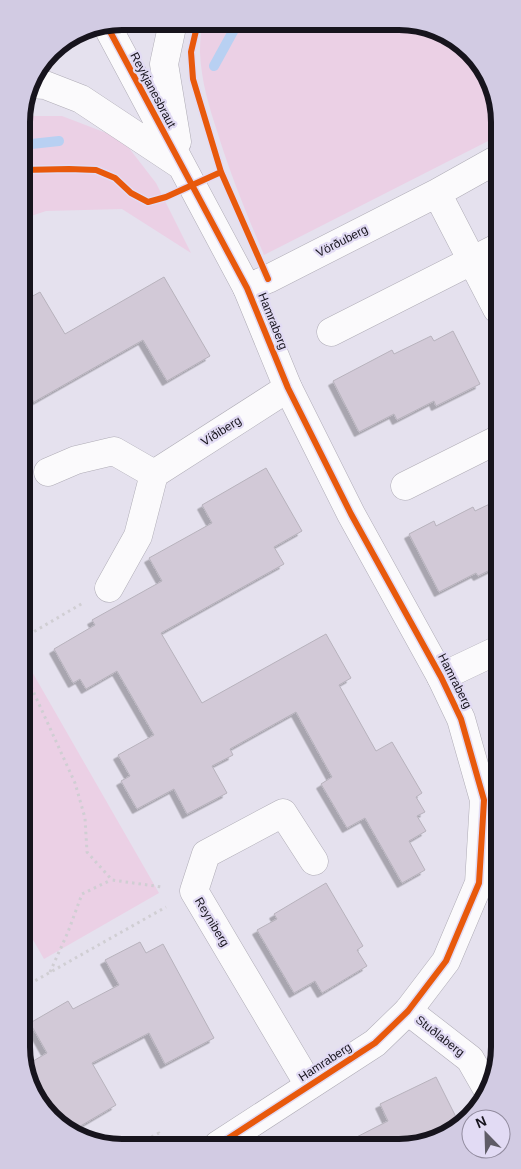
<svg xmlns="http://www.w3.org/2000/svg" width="521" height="1169" viewBox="0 0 521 1169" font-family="Helvetica,sans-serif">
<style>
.green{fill:#ebd0e5}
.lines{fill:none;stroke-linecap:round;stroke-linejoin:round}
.stream{stroke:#b8d0f2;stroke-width:10}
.building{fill:#d2c9d7;stroke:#b7b2bc;filter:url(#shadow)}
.street-casing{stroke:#afacb6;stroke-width:29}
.secondary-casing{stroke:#afacb6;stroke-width:29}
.path{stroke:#d0ced3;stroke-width:3;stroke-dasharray:2.5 4;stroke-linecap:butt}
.street{stroke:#fbfafc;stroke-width:28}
.secondary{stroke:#fbfafc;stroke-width:28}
.cycleway-casing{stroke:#e2dbf4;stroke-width:9}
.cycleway{stroke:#e8590c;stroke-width:6}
.labels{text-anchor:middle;stroke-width:4.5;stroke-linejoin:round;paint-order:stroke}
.street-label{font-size:12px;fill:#17141d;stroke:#e2dbf4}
.rim{fill:none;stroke:#17141d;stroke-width:6}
</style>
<defs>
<filter id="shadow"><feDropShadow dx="-4.5" dy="4.5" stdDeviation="0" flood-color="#0004"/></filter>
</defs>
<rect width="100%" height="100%" fill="#e5e1ee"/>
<!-- green -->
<path class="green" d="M 202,22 L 419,23 L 470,51 L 496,96 L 496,137 L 264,255 C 247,215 231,176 218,134 C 209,107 201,80 200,52 C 200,42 201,32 202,22 Z
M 21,116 L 62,116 L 122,139 L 156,183 L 191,253 L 122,209 L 46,211 L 22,219 Z
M 27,663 L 159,893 L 44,959 L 24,924 L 23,665 Z"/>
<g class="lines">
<!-- stream -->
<path class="stream" d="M 214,66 L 236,26 L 243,22
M 22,145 L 59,141"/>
</g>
<!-- building -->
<path class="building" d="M 164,277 L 210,356 L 167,381 L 143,340 L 34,402 L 22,382 L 22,302 L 40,292 L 65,334 Z
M 453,331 L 480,384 L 436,406 L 434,401 L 397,420 L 394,414 L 359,432 L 333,381 L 392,350 L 394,354 L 431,336 L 434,341 Z
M 266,468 L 302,531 L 274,547 L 284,564 L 161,633 L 202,703 L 326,634 L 351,678 L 339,685 L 376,751 L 392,742 L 422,793 L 416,797 L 425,812 L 417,816 L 426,831 L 409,841 L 425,870 L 402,883 L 365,818 L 347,828 L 321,784 L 332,777 L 296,712 L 230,749 L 233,755 L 212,766 L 227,793 L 187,814 L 174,789 L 137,809 L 121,781 L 130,776 L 118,755 L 154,735 L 117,671 L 86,689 L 80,679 L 73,683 L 54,649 L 95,625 L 92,620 L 162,581 L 149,558 L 212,523 L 202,505 Z
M 498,500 L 498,566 L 478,576 L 476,573 L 439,592 L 409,534 L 434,521 L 436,526 L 473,507 L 475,511 Z
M 326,883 L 363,946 L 357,950 L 367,966 L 322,993 L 315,981 L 294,993 L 257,930 L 277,919 L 274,914 Z
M 140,942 L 146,953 L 163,944 L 214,1038 L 165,1064 L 149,1033 L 92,1063 L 116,1105 L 72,1131 L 65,1127 L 28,1064 L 47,1053 L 30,1023 L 68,1001 L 73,1009 L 119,985 L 105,960 Z
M 436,1077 L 459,1123 L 425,1144 L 341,1145 L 388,1121 L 380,1104 Z"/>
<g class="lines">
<defs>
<path id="street" d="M 437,193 L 497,309
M 247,288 L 268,279 L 437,193 L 496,160
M 331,332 L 497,248
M 48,472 L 76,460 L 114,451 L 154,474
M 405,486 L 497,440
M 109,588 L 138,536 L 154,474 L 288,388
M 441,677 L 498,650
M 408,1011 L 470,1059 L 486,1087
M 309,1085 L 194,891 L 206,854 L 283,813 L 314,861"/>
<path id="secondary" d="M 173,22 L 164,64 L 177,142
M 106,24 L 247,288 L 288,388 L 351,514 L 441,677 L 461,719 L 484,800 L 479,883 L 446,961 L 408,1011 L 375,1043 L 218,1145
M 30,84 L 45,85 L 81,99 L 179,164"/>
</defs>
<!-- street casing -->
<use href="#street" class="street-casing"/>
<!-- secondary casing -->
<use href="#secondary" class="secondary-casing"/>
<!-- path -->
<path class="path" d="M 23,638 L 83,603
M 23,669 L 75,783 L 85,818 L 87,852 L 112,880 L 162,887
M 50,972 L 68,932 L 82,894 L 111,880
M 24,987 L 166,907
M 134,1146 L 159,1133 L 166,1146"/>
<!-- street -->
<use href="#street" class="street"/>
<!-- secondary -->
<use href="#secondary" class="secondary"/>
<defs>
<path id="cycleway" d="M 198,22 L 191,52 L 193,79 L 221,172 L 268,279
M 106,24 L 247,288 L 288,388 L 351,514 L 441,677 L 461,719 L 484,800 L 479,883 L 446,961 L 408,1011 L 375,1043 L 218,1145
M 22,170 L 69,169 L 96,170 L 115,178 L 131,193 L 148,202 L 166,197 L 221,172"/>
</defs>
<!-- cycleway casing -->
<use href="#cycleway" class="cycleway-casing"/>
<!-- cycleway -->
<use href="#cycleway" class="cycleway"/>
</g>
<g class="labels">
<!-- street labels -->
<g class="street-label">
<text transform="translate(153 90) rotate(62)" y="4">Reykjanesbraut</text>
<text transform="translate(342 241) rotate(-27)" y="4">Vörðuberg</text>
<text transform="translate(273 321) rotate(68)" y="4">Hamraberg</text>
<text transform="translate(221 431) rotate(-32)" y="4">Víðiberg</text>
<text transform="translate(455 681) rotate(63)" y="4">Hamraberg</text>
<text transform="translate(212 922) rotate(59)" y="4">Reyniberg</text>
<text transform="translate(440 1036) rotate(38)" y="4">Stuðlaberg</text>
<text transform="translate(325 1062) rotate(-33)" y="4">Hamraberg</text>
</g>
</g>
<!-- crop -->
<path d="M0 0H521V1169H0ZM122 30H399A92 92 0 0 1 491 122V1047A92 92 0 0 1 399 1139H122A92 92 0 0 1 30 1047V122A92 92 0 0 1 122 30Z" fill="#d2cbe3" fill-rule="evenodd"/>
<path class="rim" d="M122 30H399A92 92 0 0 1 491 122V1047A92 92 0 0 1 399 1139H122A92 92 0 0 1 30 1047V122A92 92 0 0 1 122 30Z"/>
<!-- north arrow -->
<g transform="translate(486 1134) rotate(337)"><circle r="24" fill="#e2dbf4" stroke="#918b9e"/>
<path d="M0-4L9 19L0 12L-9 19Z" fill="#5f5c66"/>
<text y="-8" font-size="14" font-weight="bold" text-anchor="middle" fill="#17141d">N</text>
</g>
</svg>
